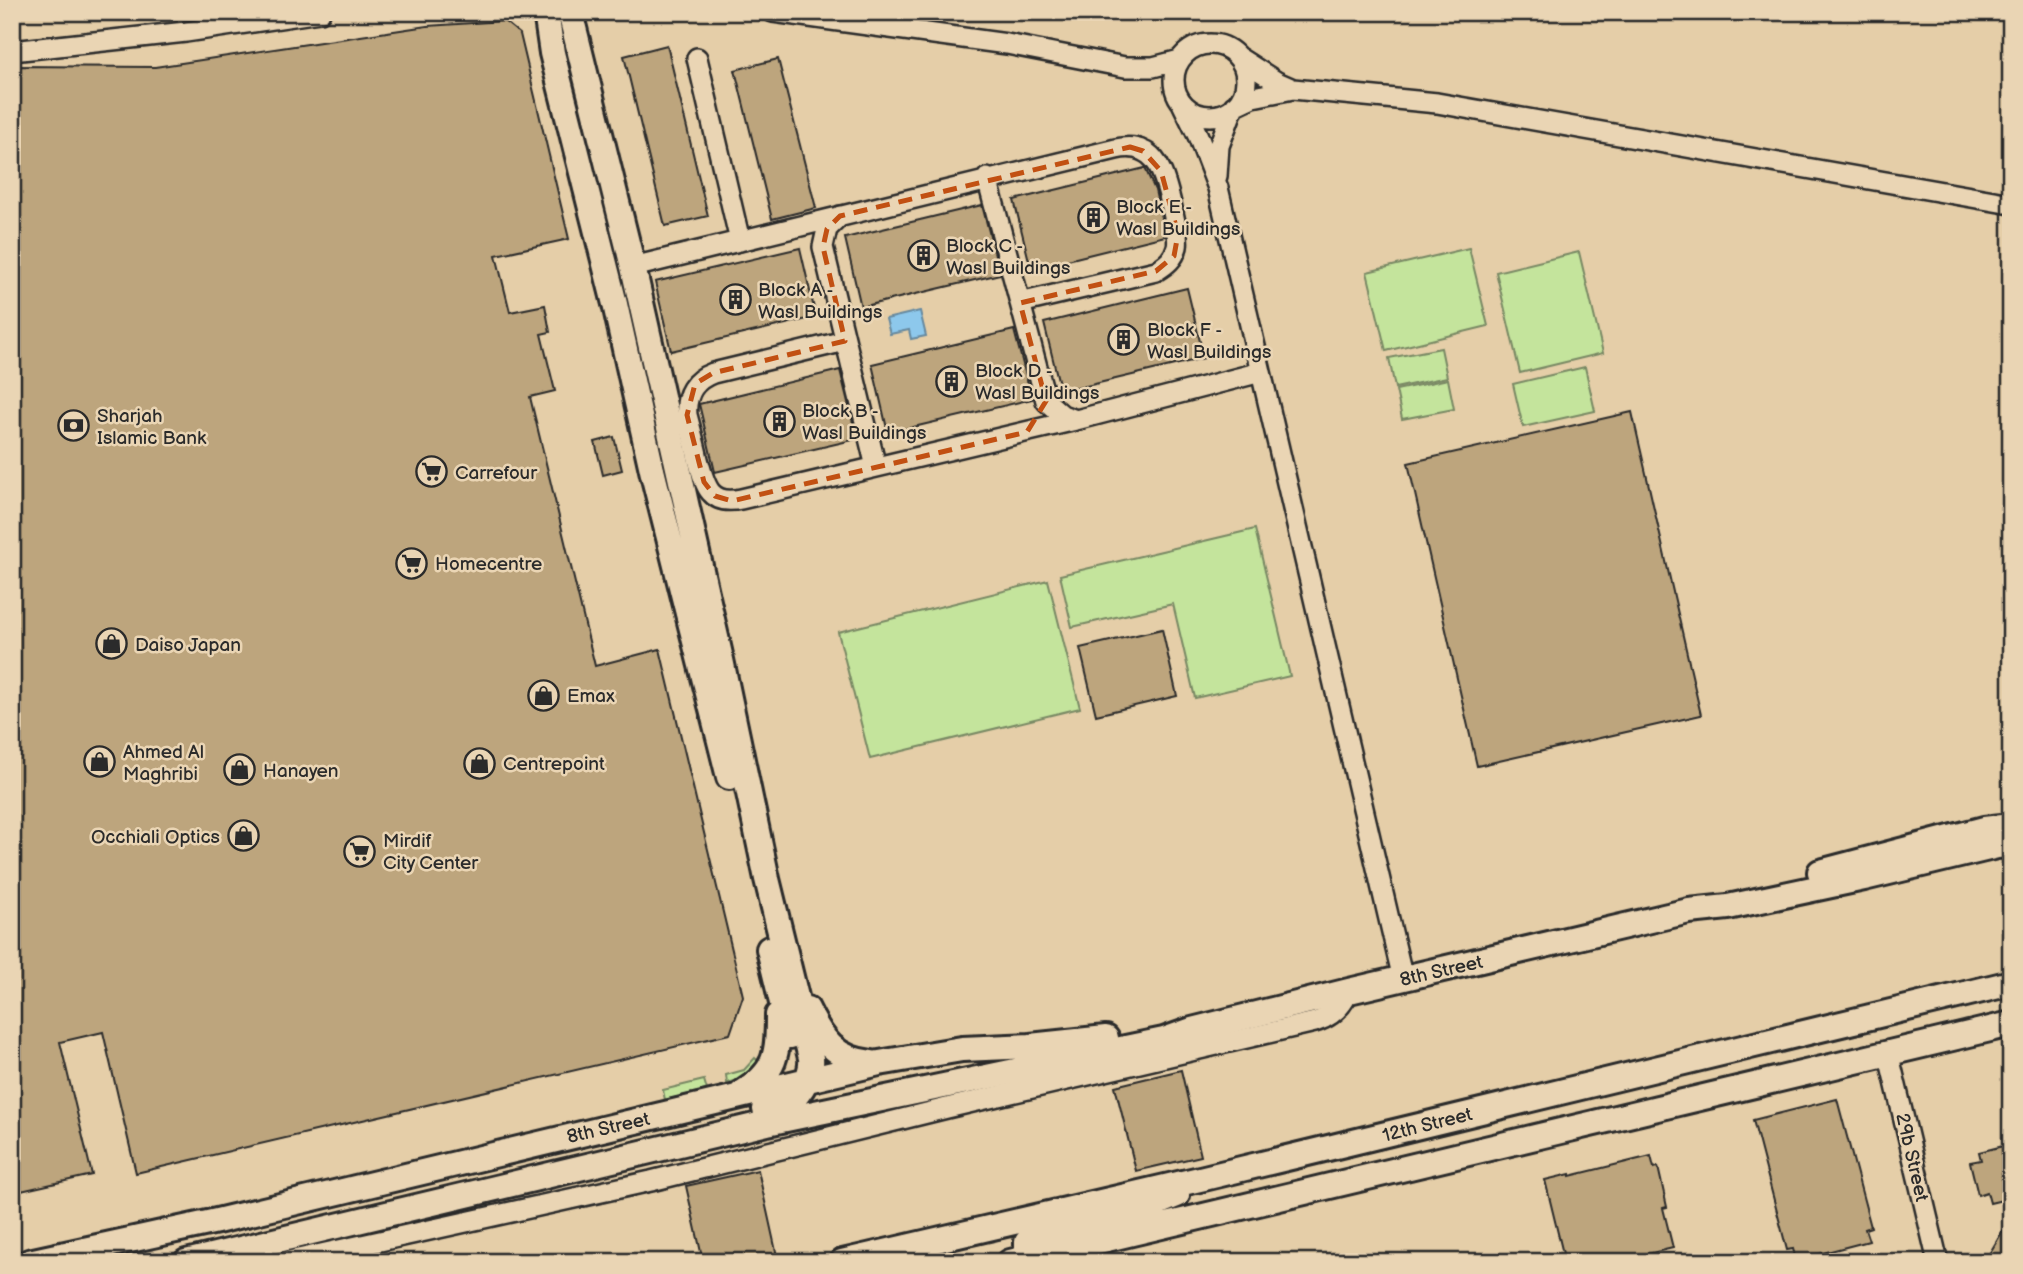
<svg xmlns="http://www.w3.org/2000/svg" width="2023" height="1274" viewBox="0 0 2023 1274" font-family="'Balsamiq Sans',sans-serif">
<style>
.green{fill:#c4e49c;stroke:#788864;stroke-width:2}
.water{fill:#8dc8ec;stroke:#66899f;stroke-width:2}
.building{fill:#bda57d;stroke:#2b2b2b;stroke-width:2}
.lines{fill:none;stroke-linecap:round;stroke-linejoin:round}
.minor-casing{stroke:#2b2b2b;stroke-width:24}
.tertiary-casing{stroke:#2b2b2b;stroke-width:30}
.minor{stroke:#ead5b4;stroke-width:19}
.tertiary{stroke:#ead5b4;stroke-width:24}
.marked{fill:none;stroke:#c25012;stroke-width:5;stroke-dasharray:14 9;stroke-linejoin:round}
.labels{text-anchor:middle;stroke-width:5;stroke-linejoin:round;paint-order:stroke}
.poi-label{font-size:19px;fill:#2b2b2b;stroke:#ead5b4;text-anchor:start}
.street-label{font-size:19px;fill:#2b2b2b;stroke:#ead5b4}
</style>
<rect width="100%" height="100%" fill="#e5cea8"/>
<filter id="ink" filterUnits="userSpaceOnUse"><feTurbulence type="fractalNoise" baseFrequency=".0143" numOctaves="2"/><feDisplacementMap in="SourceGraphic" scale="14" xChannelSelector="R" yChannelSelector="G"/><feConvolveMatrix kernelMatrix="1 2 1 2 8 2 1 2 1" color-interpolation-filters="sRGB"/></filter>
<g filter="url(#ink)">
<!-- green -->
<path class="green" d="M 1469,248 L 1488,326 L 1386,351 L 1367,272 Z
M 1579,252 L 1603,353 L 1520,373 L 1496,272 Z
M 1441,348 L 1447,377 L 1395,388 L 1389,358 Z
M 1585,367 L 1595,411 L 1523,427 L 1513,384 Z
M 1448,379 L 1454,409 L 1402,419 L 1396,390 Z
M 1255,529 L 1290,676 L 1195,698 L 1173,604 L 1072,627 L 1060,575 Z
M 1048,580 L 1080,708 L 870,759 L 838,632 Z
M 755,1058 L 761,1064 C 751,1074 742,1080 727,1083 L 726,1075 L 744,1070 Z
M 704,1080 L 707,1090 L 665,1100 L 663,1090 Z"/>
<!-- water -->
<path class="water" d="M 920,311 L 926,336 L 911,339 L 909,330 L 890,334 L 886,319 Z"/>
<!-- building -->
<path class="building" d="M 504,21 L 520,34 L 569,239 L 496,255 L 510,312 L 545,305 L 550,332 L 541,334 L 555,391 L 530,397 L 595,666 L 660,649 L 743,996 L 730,1034 L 136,1173 L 103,1032 L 60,1042 L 92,1175 L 12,1193 L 12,66 L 155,67 L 427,26 Z
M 667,45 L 708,216 L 665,226 L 624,56 Z
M 778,59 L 816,208 L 772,219 L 735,70 Z
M 1145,168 L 1155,190 L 1165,236 L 1031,269 L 1014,200 Z
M 982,205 L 1000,274 L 861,307 L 845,238 Z
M 800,248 L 816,317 L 671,351 L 655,282 Z
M 1187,288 L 1204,358 L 1061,392 L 1044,323 Z
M 1014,330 L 1032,399 L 888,433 L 872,364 Z
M 840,370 L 857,439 L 715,472 L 699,404 Z
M 1632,412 L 1701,715 L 1477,766 L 1408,463 Z
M 614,437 L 622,470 L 603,475 L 595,442 Z
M 1162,629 L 1177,696 L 1096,715 L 1080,648 Z
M 1181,1070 L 1201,1156 L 1136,1171 L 1115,1086 Z
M 1837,1099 L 1871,1227 L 1865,1229 L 1869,1241 L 1796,1260 L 1793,1249 L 1787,1250 L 1753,1120 Z
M 2011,1144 L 2011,1198 L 1990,1203 L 1987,1192 L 1978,1195 L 1970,1162 L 1981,1160 L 1979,1152 Z
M 1651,1156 L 1654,1168 L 1658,1167 L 1667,1207 L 1663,1208 L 1673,1248 L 1613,1262 L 1565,1262 L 1545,1180 L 1570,1174 L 1570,1176 Z
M 758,1170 L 777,1256 L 752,1262 L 717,1262 L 716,1258 L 703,1261 L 686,1186 Z
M 2011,1217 L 2011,1262 L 1998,1262 L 1988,1256 Z"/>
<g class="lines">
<defs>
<path id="minor" d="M 773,12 L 1007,44 L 1125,67 L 1153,67 L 1180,60
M1174 80a36 36 0 1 1 72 0a36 36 0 1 1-72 0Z
M 12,51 L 186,32 L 320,12
M 1238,57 L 1277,82 L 1293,89
M 697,58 L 740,241
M 1182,103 L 1198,136 L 1218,188 L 1403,979
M 1236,105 L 1253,97 L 1293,89 L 1437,103 L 2011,204
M 1217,176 L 1219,146 L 1234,106
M 987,178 L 1046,401 L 1062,415 L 1076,420
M 840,216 L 827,229 L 823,247 L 876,467
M 633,267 L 1116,149 C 1125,147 1134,146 1143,151 C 1151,154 1158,163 1161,171 C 1167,184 1180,235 1177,247 C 1174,259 1166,265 1156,271 L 1020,303
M 845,341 L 713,373 C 694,380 685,394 687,415 C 691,430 695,445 698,459 C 705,485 709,506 741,499 L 1076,420 L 1261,372
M 1888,1052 L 1938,1262
M 285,1262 L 651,1181 L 947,1108 L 1315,1022 C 1332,1017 1342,1007 1349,991"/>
<path id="tertiary" d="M 546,12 L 552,53 L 615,304 L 652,470 L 729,777
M 570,12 L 633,267 L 720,655 L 767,879 L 811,1058 C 812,1067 810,1073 806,1081 C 796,1101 786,1105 765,1109
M 1820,872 L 1984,829 L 2011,826
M 769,949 L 790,1036
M 807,1009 C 822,1040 835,1059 871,1063
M 742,1093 C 777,1072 778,1053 778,1015
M 1034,1256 L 1027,1248 L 1027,1242 L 1035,1235 L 1138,1211 L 1177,1195
M 29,1262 L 217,1221 L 879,1063 L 962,1049 L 1030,1046 L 1106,1038
M 186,1262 L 767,1123 L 1164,1040 L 1192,1030 L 1349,991 L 1689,911 L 1728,907 L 1864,878 L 1997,846 L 2011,845
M 842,1262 L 1204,1178 L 2011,983
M 1010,1262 L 2011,1024"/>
</defs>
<!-- minor casing -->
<use href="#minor" class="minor-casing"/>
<!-- tertiary casing -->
<use href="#tertiary" class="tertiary-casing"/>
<!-- minor -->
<use href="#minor" class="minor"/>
<!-- tertiary -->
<use href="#tertiary" class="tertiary"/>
</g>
</g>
<!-- marked area -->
<path class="marked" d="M 1130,147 L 1143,151 L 1161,171 L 1178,234 L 1174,256 L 1156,271 L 1020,303 L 1046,401 L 1027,432 L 732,501 L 715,496 L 704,482 L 687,415 L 695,384 L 713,373 L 845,341 L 823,247 L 827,229 L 840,216 Z"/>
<!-- icons -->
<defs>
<symbol id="building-ring" viewBox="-11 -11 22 22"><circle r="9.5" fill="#ead5b4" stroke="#2b2b2b" stroke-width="1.5"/><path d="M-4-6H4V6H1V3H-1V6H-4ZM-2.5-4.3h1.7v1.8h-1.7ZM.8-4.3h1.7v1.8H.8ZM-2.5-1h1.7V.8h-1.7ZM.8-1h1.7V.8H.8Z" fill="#2b2b2b"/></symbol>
<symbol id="bank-ring" viewBox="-11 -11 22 22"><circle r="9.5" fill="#ead5b4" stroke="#2b2b2b" stroke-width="1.5"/><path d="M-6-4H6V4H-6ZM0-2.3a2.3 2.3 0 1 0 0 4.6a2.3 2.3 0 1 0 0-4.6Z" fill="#2b2b2b"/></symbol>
<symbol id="supermarket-ring" viewBox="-11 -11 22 22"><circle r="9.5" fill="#ead5b4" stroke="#2b2b2b" stroke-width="1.5"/><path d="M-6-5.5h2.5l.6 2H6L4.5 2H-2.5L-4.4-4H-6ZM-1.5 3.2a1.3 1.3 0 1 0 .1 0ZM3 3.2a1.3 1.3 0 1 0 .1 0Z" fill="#2b2b2b"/></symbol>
<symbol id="shop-ring" viewBox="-11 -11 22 22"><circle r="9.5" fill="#ead5b4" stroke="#2b2b2b" stroke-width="1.5"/><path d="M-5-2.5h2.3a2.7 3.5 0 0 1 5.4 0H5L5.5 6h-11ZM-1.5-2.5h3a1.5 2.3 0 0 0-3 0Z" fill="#2b2b2b"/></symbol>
</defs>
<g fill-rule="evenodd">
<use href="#building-ring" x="1076" y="200" width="35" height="35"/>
<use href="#building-ring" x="906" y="238" width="35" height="35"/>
<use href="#building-ring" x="718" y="282" width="35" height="35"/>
<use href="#building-ring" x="1106" y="322" width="35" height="35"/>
<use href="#building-ring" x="934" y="364" width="35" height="35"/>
<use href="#building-ring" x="762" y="404" width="35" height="35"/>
<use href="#bank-ring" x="56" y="408" width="35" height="35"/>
<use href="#supermarket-ring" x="414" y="454" width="35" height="35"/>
<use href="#supermarket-ring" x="394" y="546" width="35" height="35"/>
<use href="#shop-ring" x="94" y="626" width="35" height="35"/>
<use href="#shop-ring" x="526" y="678" width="35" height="35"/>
<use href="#shop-ring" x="82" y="744" width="35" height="35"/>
<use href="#shop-ring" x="462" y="746" width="35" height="35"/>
<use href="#shop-ring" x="222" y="752" width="35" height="35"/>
<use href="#shop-ring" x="226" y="818" width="35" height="35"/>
<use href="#supermarket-ring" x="342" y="834" width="35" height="35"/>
</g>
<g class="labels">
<!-- poi labels -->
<g class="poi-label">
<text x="1116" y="213">Block E -<tspan x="1116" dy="22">Wasl Buildings</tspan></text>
<text x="946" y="252">Block C -<tspan x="946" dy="22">Wasl Buildings</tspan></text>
<text x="758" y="296">Block A -<tspan x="758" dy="22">Wasl Buildings</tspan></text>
<text x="1147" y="336">Block F -<tspan x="1147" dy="22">Wasl Buildings</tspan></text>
<text x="975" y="377">Block D -<tspan x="975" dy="22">Wasl Buildings</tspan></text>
<text x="802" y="417">Block B -<tspan x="802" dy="22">Wasl Buildings</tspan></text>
<text x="97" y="422">Sharjah<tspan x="97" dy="22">Islamic Bank</tspan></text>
<text x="455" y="479">Carrefour</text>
<text x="435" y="570">Homecentre</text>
<text x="135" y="651">Daiso Japan</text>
<text x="567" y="702">Emax</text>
<text x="123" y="758">Ahmed Al<tspan x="123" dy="22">Maghribi</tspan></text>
<text x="503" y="770">Centrepoint</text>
<text x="263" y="777">Hanayen</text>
<text x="220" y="843" text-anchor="end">Occhiali Optics</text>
<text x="383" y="847">Mirdif<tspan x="383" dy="22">City Center</tspan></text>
</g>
<!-- street labels -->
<g class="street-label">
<text transform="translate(1441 970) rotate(-13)" y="7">8th Street</text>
<text transform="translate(1427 1124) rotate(-14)" y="7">12th Street</text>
<text transform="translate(608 1127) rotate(-13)" y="7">8th Street</text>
<text transform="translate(1913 1157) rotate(77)" y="7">29b Street</text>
</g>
</g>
<!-- margin -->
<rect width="2023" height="1274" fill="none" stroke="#ead5b4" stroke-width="42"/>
<rect x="21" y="21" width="1981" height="1232" fill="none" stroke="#2b2b2b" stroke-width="2.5" filter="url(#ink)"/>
</svg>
